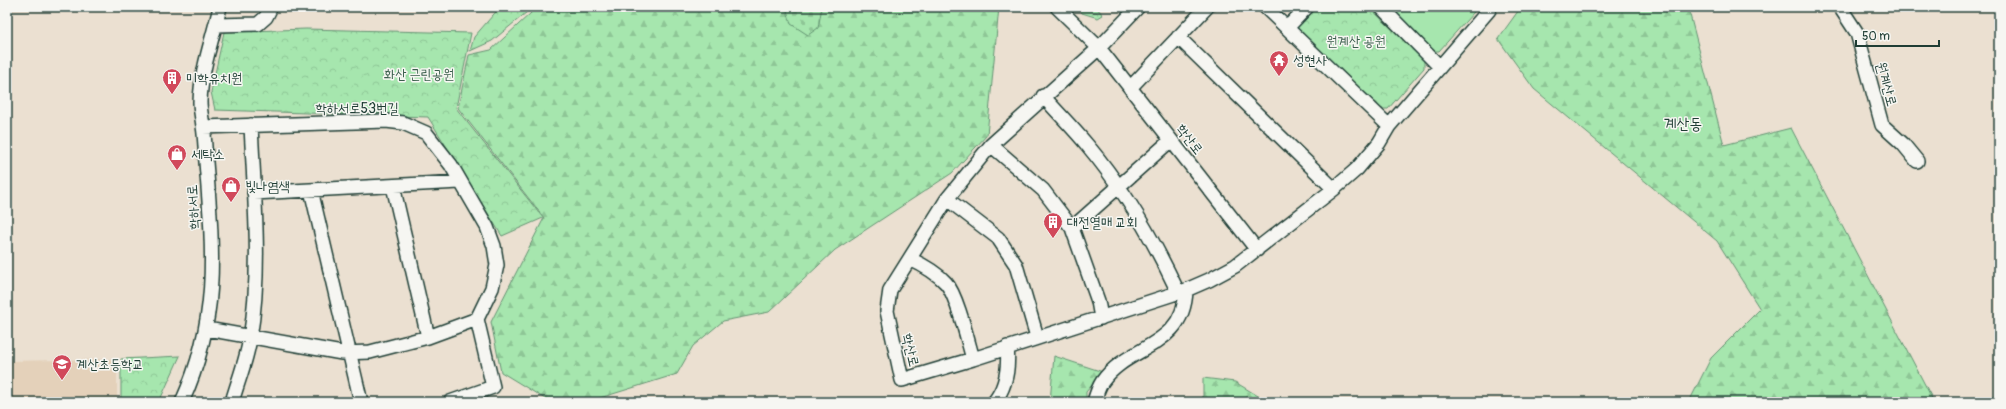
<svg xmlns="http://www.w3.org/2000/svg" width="2006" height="409" viewBox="0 0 2006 409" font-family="Pangolin,'Poor Story',sans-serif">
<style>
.built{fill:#e4d1ba}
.forest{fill:url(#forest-firs);stroke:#629271}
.cemetery{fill:url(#cemetery-stones);stroke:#629271}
.park{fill:url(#park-crowns);stroke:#629271}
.garden{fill:#a6e6ae;stroke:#629271}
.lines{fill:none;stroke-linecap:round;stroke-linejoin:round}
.street-casing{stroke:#1f3d34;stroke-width:16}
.street{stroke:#f6f6f2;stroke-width:13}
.labels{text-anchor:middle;stroke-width:3;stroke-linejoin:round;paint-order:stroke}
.park-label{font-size:14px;fill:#3a5f4c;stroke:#f6f6f2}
.poi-label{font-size:14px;fill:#1f3d34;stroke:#f6f6f2;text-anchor:start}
.street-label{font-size:14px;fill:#1f3d34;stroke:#f6f6f2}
.quarter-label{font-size:16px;fill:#1f3d34;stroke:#f6f6f2}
</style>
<defs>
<pattern id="forest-firs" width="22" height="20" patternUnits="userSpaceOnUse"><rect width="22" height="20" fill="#a6e6ae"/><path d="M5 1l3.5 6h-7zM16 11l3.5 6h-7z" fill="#8ec696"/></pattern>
<pattern id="cemetery-stones" width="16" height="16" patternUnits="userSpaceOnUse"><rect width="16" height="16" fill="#a6e6ae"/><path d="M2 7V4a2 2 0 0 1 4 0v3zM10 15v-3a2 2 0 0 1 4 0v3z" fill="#8ec696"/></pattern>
<pattern id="park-crowns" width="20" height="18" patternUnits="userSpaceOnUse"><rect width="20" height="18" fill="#a6e6ae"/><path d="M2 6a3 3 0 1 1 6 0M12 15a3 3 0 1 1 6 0" fill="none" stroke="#8ec696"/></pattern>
</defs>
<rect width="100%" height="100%" fill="#ebe0d1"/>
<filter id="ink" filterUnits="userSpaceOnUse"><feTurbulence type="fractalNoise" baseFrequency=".025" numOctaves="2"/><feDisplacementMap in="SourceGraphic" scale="8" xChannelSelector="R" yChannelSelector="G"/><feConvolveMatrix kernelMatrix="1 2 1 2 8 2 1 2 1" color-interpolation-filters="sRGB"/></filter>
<g filter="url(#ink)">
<!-- built -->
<path class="built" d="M 117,359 L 117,402 L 7,402 L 7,361 Z"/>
<!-- forest -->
<path class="forest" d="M 529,7 L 999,7 L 987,135 L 952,173 L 835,250 L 769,312 L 723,321 L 693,346 L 677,374 L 587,402 L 550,402 L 501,372 L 491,322 L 544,218 L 458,108 L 469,55 L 491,50 L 531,13 Z
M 1521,7 L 1690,7 L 1689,11 L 1724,145 L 1791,128 L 1934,402 L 1689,402 L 1711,358 L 1760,309 L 1717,241 L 1534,89 L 1498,39 Z
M 1054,356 L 1103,372 L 1086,392 L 1086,402 L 1050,402 Z
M 1203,378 L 1235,382 L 1268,402 L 1203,402 Z"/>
<!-- cemetery -->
<path class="cemetery" d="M 786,7 L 822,7 L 818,28 L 808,35 L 791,24 Z"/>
<!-- park -->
<path class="park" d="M 500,7 L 525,7 L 527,12 L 492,41 L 470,51 L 474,37 Z
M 1076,7 L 1096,7 L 1103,15 L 1098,18 L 1082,13 Z
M 1310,7 L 1369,7 L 1424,60 L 1424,68 L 1388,109 L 1379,109 L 1294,28 Z
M 306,29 L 471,33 L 456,108 L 543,218 L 502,236 L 428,117 L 215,110 L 211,92 L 224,32 Z
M 180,356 L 159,402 L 121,402 L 121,359 Z"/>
<!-- garden -->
<path class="garden" d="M 1387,7 L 1474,7 L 1474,12 L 1439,51 L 1432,51 Z"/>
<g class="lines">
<defs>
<path id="street" d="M 1057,7 L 1099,48 L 1257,250
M 1138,7 L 1099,48 L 991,145 L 947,199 L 890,290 L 887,311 L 902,380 L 973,359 L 1186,290 L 1209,280 L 1235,266 L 1334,189 L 1357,169 L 1379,143 L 1389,126 L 1489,10 L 1486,7
M 1265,7 L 1389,126
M 1381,7 L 1440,67
M 1840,7 L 1857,33 L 1882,125 L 1903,144 L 1917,161
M 216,25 L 258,24 L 266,17 L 271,7
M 1287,28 L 1307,7
M 1178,37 L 1334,189
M 1130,88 L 1207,7
M 1043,96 C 1058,113 1074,129 1088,146 C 1125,190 1154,241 1178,292
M 203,127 L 386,121 L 403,123 L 426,133 L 451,165 L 487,227 L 494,246 L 497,265 L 492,288 L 477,319 L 428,337 L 370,352 L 342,353 L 207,329
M 991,145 L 1043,190 L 1072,228 L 1098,301 L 1101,318
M 393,186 L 428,337
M 311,190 L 361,402
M 254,193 L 460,182
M 947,199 L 998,238 L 1016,265 L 1037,337
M 1072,228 L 1171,140
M 910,259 C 923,265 936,272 946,283 C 957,295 968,342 973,359
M 182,402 C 220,318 213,250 206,162 C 205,150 205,138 203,126 C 202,118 200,109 200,102 C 201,69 213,38 220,7
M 232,402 C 238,381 247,359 250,338 C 262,268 254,195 251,125
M 450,402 L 493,387 L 477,319
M 994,402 C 1007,386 1009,367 1007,347
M 1094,402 C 1096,395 1098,388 1102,382 C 1128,344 1184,349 1186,290"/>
</defs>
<!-- street casing -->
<use href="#street" class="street-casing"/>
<!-- street -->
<use href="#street" class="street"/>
</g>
</g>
<!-- icons -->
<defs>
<symbol id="temple-pin" viewBox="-11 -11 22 30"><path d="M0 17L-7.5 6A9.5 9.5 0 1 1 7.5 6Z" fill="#d1495b" stroke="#f6f6f2"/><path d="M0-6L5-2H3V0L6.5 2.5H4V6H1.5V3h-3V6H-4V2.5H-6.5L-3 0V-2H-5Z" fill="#fff"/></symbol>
<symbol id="building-pin" viewBox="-11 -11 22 30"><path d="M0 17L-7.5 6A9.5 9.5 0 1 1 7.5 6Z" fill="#d1495b" stroke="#f6f6f2"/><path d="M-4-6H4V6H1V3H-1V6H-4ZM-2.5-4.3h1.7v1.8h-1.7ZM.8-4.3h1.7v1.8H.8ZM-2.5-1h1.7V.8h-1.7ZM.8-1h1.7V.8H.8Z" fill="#fff"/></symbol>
<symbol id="shop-pin" viewBox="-11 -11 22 30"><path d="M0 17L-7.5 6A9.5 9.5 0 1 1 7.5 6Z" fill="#d1495b" stroke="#f6f6f2"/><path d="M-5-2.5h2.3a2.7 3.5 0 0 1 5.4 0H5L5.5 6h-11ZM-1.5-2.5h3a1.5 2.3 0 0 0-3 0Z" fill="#fff"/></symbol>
<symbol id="school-pin" viewBox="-11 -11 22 30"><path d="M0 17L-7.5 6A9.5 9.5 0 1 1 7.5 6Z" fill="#d1495b" stroke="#f6f6f2"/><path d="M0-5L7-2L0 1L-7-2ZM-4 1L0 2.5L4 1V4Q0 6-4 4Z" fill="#fff"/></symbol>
</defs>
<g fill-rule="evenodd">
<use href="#temple-pin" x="1268" y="49" width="22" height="30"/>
<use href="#building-pin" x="161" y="67" width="22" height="30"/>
<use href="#shop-pin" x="166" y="143" width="22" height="30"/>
<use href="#shop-pin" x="220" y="175" width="22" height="30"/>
<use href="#building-pin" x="1042" y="211" width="22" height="30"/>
<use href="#school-pin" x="51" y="353" width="22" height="30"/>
</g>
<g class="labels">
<!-- park labels -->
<g class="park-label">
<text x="1356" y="46">원계산 공원</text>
<text x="419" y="79">화산 근린공원</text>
</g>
<!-- poi labels -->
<g class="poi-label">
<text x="1293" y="65">성현사</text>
<text x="186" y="83">미학유치원</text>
<text x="191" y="159">세탁소</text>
<text x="245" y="191">빛나염색</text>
<text x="1067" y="227">대전열매 교회</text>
<text x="76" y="369">계산초등학교</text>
</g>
<!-- street labels -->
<g class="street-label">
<text transform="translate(1887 84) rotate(75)" y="5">원계산로</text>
<text x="357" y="113">학하서로53번길</text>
<text transform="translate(1190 139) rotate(52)" y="5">학산로</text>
<text transform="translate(193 207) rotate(-94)" y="5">학하서로</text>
<text transform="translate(911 350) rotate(77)" y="5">학산로</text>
</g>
<!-- quarter labels -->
<g class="quarter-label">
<text x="1683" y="129">계산동</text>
</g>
</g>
<!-- margin -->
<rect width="2006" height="409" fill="none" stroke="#f6f6f2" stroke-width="24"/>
<rect x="12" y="12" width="1982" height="385" fill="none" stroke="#1f3d34" stroke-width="1.5" filter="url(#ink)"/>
<!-- scale -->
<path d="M1856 40v6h83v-6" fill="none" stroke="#1f3d34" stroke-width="2"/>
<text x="1862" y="40" font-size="12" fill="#1f3d34" stroke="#f6f6f2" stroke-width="3" paint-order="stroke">50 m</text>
</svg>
